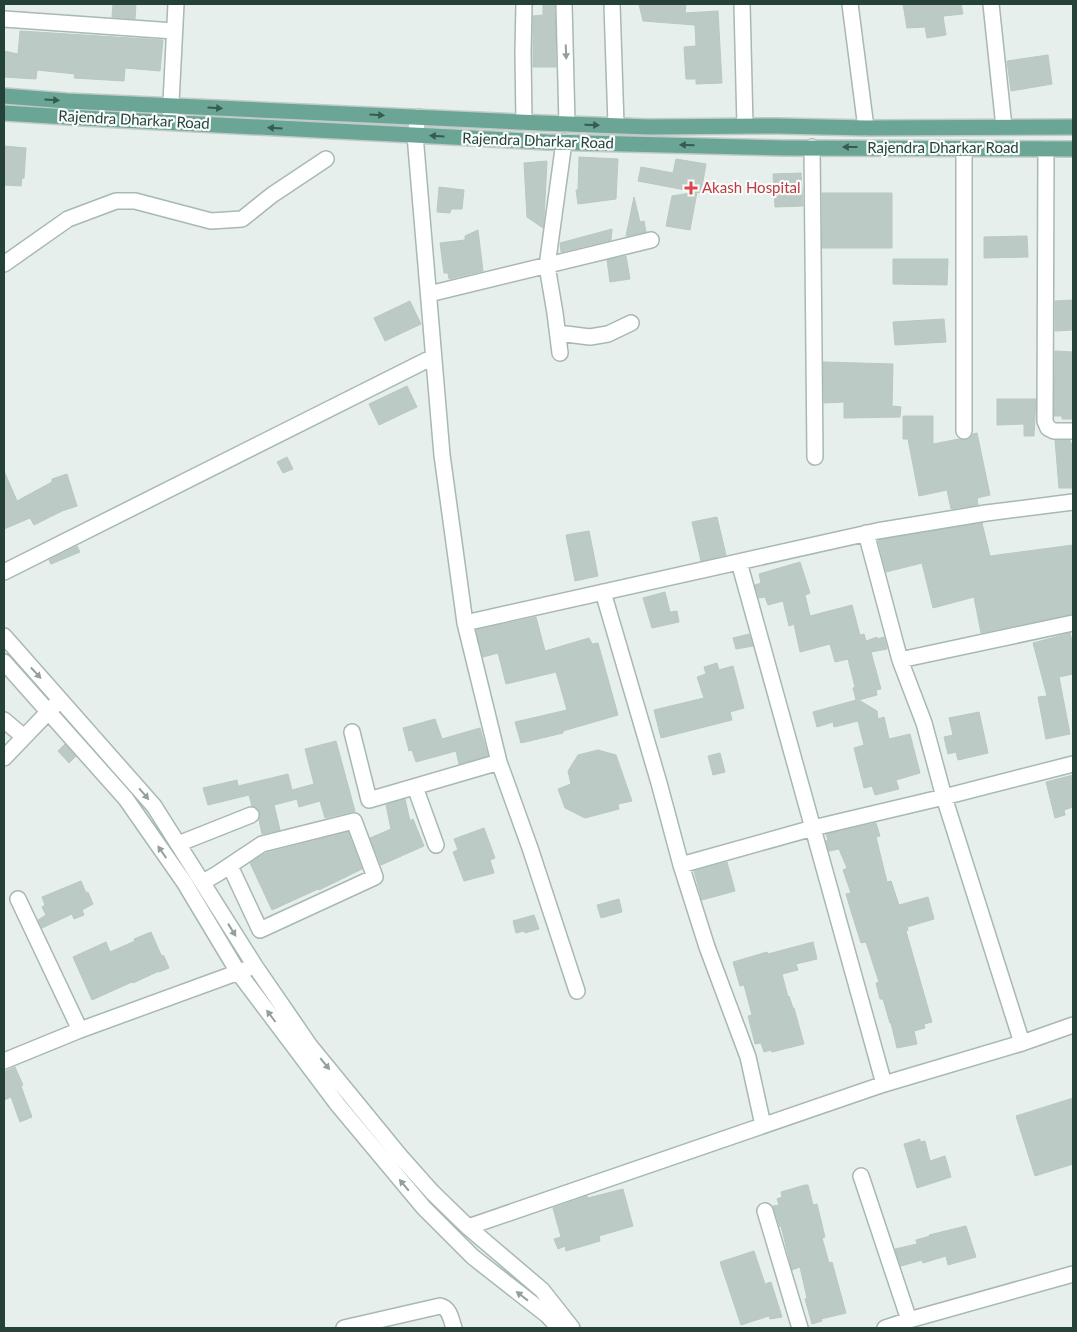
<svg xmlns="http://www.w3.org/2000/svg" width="1077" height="1332" viewBox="0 0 1077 1332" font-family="Lato,sans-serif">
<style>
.building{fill:#bbcac4;stroke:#b8c9c2}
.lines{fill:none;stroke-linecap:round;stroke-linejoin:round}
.minor-casing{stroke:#a8b8b2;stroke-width:18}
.major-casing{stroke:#c2cac8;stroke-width:18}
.minor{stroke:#fff;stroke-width:15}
.major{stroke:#6aa596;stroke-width:15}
.oneway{fill:#92a09c}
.oneway2{fill:#365b51}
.health-dot{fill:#e0444e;stroke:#f7fbf9;stroke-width:2}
.labels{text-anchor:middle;stroke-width:4.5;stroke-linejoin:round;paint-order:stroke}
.street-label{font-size:15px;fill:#24423a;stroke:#f7fbf9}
.health-label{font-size:15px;fill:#be3a42;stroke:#f7fbf9;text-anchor:start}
</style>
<rect width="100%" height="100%" fill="#e6efeb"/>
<!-- building -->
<path class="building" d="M 113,4 L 136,4 L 135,19 L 112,17 Z
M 543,4 L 555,4 L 556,67 L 533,67 L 533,16 L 543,15 Z
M 639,4 L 686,4 L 685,13 L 718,11 L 722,83 L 696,84 L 696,79 L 686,79 L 684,47 L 696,46 L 695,25 L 643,21 Z
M 903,4 L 961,4 L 963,14 L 943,16 L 946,35 L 927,38 L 925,27 L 907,28 Z
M 20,31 L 163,40 L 160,71 L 125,68 L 124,81 L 74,78 L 75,74 L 37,70 L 36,79 L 4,77 L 4,51 L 18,54 Z
M 1048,55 L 1052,84 L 1011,91 L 1007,61 Z
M 4,146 L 26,148 L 24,178 L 22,178 L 21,186 L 4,185 Z
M 579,157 L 618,159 L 616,199 L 578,204 L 576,190 L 578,190 Z
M 676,159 L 706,164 L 701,193 L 638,181 L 641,167 L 673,173 Z
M 547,161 L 544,219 L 543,228 L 527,217 L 524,163 Z
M 801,173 L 803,206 L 775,207 L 773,174 Z
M 439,187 L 464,190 L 462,209 L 451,209 L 450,213 L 437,212 Z
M 697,192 L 690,230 L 666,226 L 672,196 Z
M 822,193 L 892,193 L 892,248 L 822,248 Z
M 634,197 L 640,222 L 644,221 L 646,232 L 626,236 Z
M 612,229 L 611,240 L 561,252 L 560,243 Z
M 478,230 L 483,271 L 449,279 L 448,273 L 444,273 L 440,243 L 465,240 L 465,236 Z
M 1027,236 L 1028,257 L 984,258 L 984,237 Z
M 626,256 L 630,279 L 610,282 L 607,260 Z
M 893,259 L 948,259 L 947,285 L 893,284 Z
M 1073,300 L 1073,330 L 1055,331 L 1055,301 Z
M 410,301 L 421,324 L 385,341 L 374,318 Z
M 944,319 L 946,342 L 895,345 L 893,322 Z
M 1055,351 L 1073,352 L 1073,419 L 1062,419 L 1062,416 L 1054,416 Z
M 823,362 L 893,364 L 892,406 L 901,407 L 900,417 L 844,418 L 844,402 L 824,403 Z
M 407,386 L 417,407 L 379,425 L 369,404 Z
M 997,399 L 1036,399 L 1034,436 L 1024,436 L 1024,424 L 997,425 Z
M 903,416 L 933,416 L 933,444 L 959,439 L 964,440 L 969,439 L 973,434 L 977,433 L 990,495 L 977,498 L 978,505 L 951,509 L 947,490 L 919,496 L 908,439 L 903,439 Z
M 1055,440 L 1070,440 L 1070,443 L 1073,443 L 1073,488 L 1059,488 Z
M 287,457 L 293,469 L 283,473 L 277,462 Z
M 4,471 L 17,501 L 52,482 L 52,479 L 67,474 L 77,506 L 62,511 L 34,525 L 30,518 L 4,529 Z
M 717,517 L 726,555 L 701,561 L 692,522 Z
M 982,523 L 990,556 L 1073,545 L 1073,614 L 981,633 L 974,597 L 933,608 L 922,563 L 886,572 L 878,540 Z
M 589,531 L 598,576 L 575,581 L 566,535 Z
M 77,546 L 80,552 L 51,564 L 49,560 Z
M 800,562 L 810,593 L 805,595 L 810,616 L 852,605 L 860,635 L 864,634 L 866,641 L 877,637 L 877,639 L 884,637 L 887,649 L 871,652 L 881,689 L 876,690 L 877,695 L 859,700 L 877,711 L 878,719 L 884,717 L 889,739 L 910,734 L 920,773 L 896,780 L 899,789 L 875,795 L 872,786 L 864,788 L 854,748 L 864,745 L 858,721 L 834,727 L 833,722 L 817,727 L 813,712 L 856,700 L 853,688 L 855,687 L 848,659 L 835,662 L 830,644 L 800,652 L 794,624 L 789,626 L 783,601 L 768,605 L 765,597 L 759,598 L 755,585 L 761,583 L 759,574 Z
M 665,592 L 670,612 L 677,611 L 679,622 L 652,628 L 643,598 Z
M 536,617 L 545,651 L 589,638 L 592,644 L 598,643 L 618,715 L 563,731 L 563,733 L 521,743 L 515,722 L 567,710 L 556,672 L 506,684 L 498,653 L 483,657 L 476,630 Z
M 1070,633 L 1073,645 L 1073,674 L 1059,677 L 1070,734 L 1046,739 L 1038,697 L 1047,696 L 1033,643 Z
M 749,634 L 753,646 L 736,649 L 733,638 Z
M 717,663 L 719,670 L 733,666 L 744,708 L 730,712 L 732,720 L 661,738 L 654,710 L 704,698 L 697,677 L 706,674 L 704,667 Z
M 979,712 L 988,753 L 958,760 L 956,752 L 948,754 L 944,737 L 953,735 L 949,718 Z
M 435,719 L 442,739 L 480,728 L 488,756 L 459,764 L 456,751 L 416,762 L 412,750 L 409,751 L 403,728 Z
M 336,741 L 355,811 L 325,818 L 320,801 L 299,807 L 297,799 L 274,805 L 280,830 L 262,834 L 259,820 L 260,816 L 260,812 L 257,808 L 252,806 L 249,795 L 208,805 L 203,788 L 237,780 L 238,786 L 288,774 L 292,790 L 314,784 L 305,749 Z
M 65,744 L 76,756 L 69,763 L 58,751 Z
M 598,750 L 616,755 L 632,801 L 618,804 L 619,809 L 585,818 L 565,808 L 558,789 L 571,784 L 568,771 L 578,755 Z
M 720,753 L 725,772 L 713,775 L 708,756 Z
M 1073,775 L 1073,807 L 1064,810 L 1065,815 L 1055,818 L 1046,782 Z
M 405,799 L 410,821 L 413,819 L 424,846 L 381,865 L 370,838 L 391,829 L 386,805 Z
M 876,823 L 880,836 L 876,837 L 887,882 L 891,881 L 899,905 L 928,897 L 934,919 L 907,927 L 908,930 L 906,931 L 932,1022 L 924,1024 L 925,1028 L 914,1031 L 917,1044 L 897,1048 L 891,1023 L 890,1023 L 883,999 L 880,999 L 876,983 L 879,982 L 866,942 L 861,943 L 851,911 L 846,894 L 851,893 L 843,870 L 847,868 L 839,849 L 829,851 L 826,841 L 828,840 L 826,834 Z
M 484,828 L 495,858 L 490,860 L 494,873 L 464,881 L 453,852 L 458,850 L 454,839 Z
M 348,832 L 362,869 L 319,890 L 318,889 L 272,910 L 250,863 L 266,853 Z
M 727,862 L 735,891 L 702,900 L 694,871 Z
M 81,881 L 86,893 L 88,892 L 93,904 L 82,910 L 84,915 L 74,919 L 72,914 L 42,928 L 38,920 L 46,915 L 42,907 L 45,905 L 42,897 Z
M 619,899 L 622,912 L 601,918 L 597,905 Z
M 534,915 L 539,929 L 525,933 L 524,931 L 516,933 L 513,921 Z
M 151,932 L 161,955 L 164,956 L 169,968 L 159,972 L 159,971 L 133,983 L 132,982 L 92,1000 L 73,957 L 106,942 L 110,952 L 135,941 L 134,939 Z
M 813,942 L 817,959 L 796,964 L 798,970 L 782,974 L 788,997 L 789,996 L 793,1008 L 794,1008 L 804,1044 L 772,1052 L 771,1050 L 764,1052 L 761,1043 L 755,1044 L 748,1016 L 752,1015 L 744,985 L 740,986 L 733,962 L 767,952 L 768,954 Z
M 15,1067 L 23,1085 L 21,1086 L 32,1117 L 20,1122 L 11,1097 L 4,1100 L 4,1072 Z
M 1073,1098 L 1073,1164 L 1035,1176 L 1016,1116 Z
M 920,1139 L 920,1142 L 925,1141 L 930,1161 L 945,1156 L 951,1177 L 917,1188 L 904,1144 Z
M 805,1185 L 808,1185 L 813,1205 L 817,1204 L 825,1237 L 822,1238 L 829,1263 L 832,1262 L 846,1313 L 821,1319 L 822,1321 L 812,1324 L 805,1299 L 807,1298 L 800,1267 L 792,1270 L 781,1226 L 780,1227 L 773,1206 L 779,1205 L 777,1199 L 782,1197 L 781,1192 Z
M 623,1189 L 633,1226 L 599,1236 L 600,1241 L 566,1251 L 565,1246 L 558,1249 L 554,1239 L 561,1237 L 553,1208 L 587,1196 L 588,1198 Z
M 966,1226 L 976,1257 L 948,1265 L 946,1256 L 923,1263 L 922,1260 L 901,1266 L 895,1249 L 917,1244 L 916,1240 L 930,1236 L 929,1235 Z
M 754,1251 L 765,1284 L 771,1282 L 782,1317 L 770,1319 L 769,1316 L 741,1325 L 720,1262 Z"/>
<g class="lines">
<defs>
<path id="minor" d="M 524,4 L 523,53 L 524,122
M 564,4 L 567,124
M 612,4 L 616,125
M 742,4 L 745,126
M 850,4 L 866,128
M 991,4 L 1004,127
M 4,19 L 174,31
M 418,117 L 415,135 L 442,455 L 465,623 L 499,762 L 530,848 L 577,991
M 170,122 L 176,4
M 812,147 L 815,457
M 1046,149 L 1045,421 L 1048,428 L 1054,431 L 1073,431
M 4,264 L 68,219 L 116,201 L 135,201 L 211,221 L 242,219 L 272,195 L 326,159
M 429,294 L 651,240
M 558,333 L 590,337 L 608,334 L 631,323
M 560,353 L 555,313 L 547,266 L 564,142
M 964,431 L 964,148
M 866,533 L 900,660 L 924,723 L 944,797 L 1022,1043
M 739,562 L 884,1084
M 4,572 L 433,357
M 603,592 L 659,783 L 681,865 L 707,947 L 748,1057 L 763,1125
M 465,623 L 877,531 L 986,513 L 1073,502
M 4,636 L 154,806 L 255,966 L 310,1046 L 400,1156 L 432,1192 L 468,1227 L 542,1290 L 572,1328
M 900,660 L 1073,623
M 4,662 L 126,799 L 184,882 L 238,972 L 338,1105 L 424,1208 L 473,1257 L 547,1315 L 559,1328
M 4,720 L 24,737
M 352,732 L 369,800 L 499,762
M 4,758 L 55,705
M 415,787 L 436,845
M 178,844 L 251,815
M 681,865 L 813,828 L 944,797 L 1073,764
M 203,882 L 217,874 L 262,844 L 354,821 L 375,877 L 260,930 L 230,866
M 18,899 L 80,1030
M 4,1061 L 80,1030 L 247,969
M 861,1176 L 909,1320
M 765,1211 L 800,1328
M 468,1227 L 884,1084 L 1022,1043 L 1073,1025
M 344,1328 L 440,1306 C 450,1308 451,1320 454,1328
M 885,1328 L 909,1320 L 1073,1274"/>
<path id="major" d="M 4,96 L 67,101 L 541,123 L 649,127 L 778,126 L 866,128 L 1073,127
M 4,113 L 83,118 L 547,142 L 784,148 L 1073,149"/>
</defs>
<!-- minor casing -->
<use href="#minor" class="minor-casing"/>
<!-- major casing -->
<use href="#major" class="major-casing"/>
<!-- minor -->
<use href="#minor" class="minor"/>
<!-- major -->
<use href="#major" class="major"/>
</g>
<!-- one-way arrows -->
<defs><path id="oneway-solid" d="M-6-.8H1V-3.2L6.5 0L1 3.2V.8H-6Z" transform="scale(1.25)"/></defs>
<g class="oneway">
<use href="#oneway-solid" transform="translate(566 52) rotate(88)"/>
<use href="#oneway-solid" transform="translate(36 673) rotate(47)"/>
<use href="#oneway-solid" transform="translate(144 794) rotate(49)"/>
<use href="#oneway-solid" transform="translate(162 852) rotate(-125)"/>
<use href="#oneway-solid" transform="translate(232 930) rotate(58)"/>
<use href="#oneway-solid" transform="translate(271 1016) rotate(-127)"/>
<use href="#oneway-solid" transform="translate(325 1064) rotate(51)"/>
<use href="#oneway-solid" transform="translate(404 1185) rotate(-130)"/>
<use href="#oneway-solid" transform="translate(522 1296) rotate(-142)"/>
</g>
<g class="oneway2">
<use href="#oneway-solid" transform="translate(52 100) rotate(4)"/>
<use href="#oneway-solid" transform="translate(215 108) rotate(3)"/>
<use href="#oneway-solid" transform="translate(377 115) rotate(3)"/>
<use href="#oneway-solid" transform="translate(592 125) rotate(2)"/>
<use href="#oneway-solid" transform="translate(275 128) rotate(-177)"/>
<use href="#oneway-solid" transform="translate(437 136) rotate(-177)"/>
<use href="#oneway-solid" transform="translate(687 145) rotate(-179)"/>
<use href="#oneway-solid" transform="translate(850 147) rotate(-180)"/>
</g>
<!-- markers -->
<path class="health-dot" d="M688.5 180.5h5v5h5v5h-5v5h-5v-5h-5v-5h5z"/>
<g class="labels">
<!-- street labels -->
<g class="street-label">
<text transform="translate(134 120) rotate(3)" y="5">Rajendra Dharkar Road</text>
<text transform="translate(538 141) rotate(2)" y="5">Rajendra Dharkar Road</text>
<text x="943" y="153">Rajendra Dharkar Road</text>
</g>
<!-- health labels -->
<g class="health-label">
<text x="702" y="193">Akash Hospital</text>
</g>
</g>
<!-- border -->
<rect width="1077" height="1332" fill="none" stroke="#24423a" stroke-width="10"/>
</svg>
